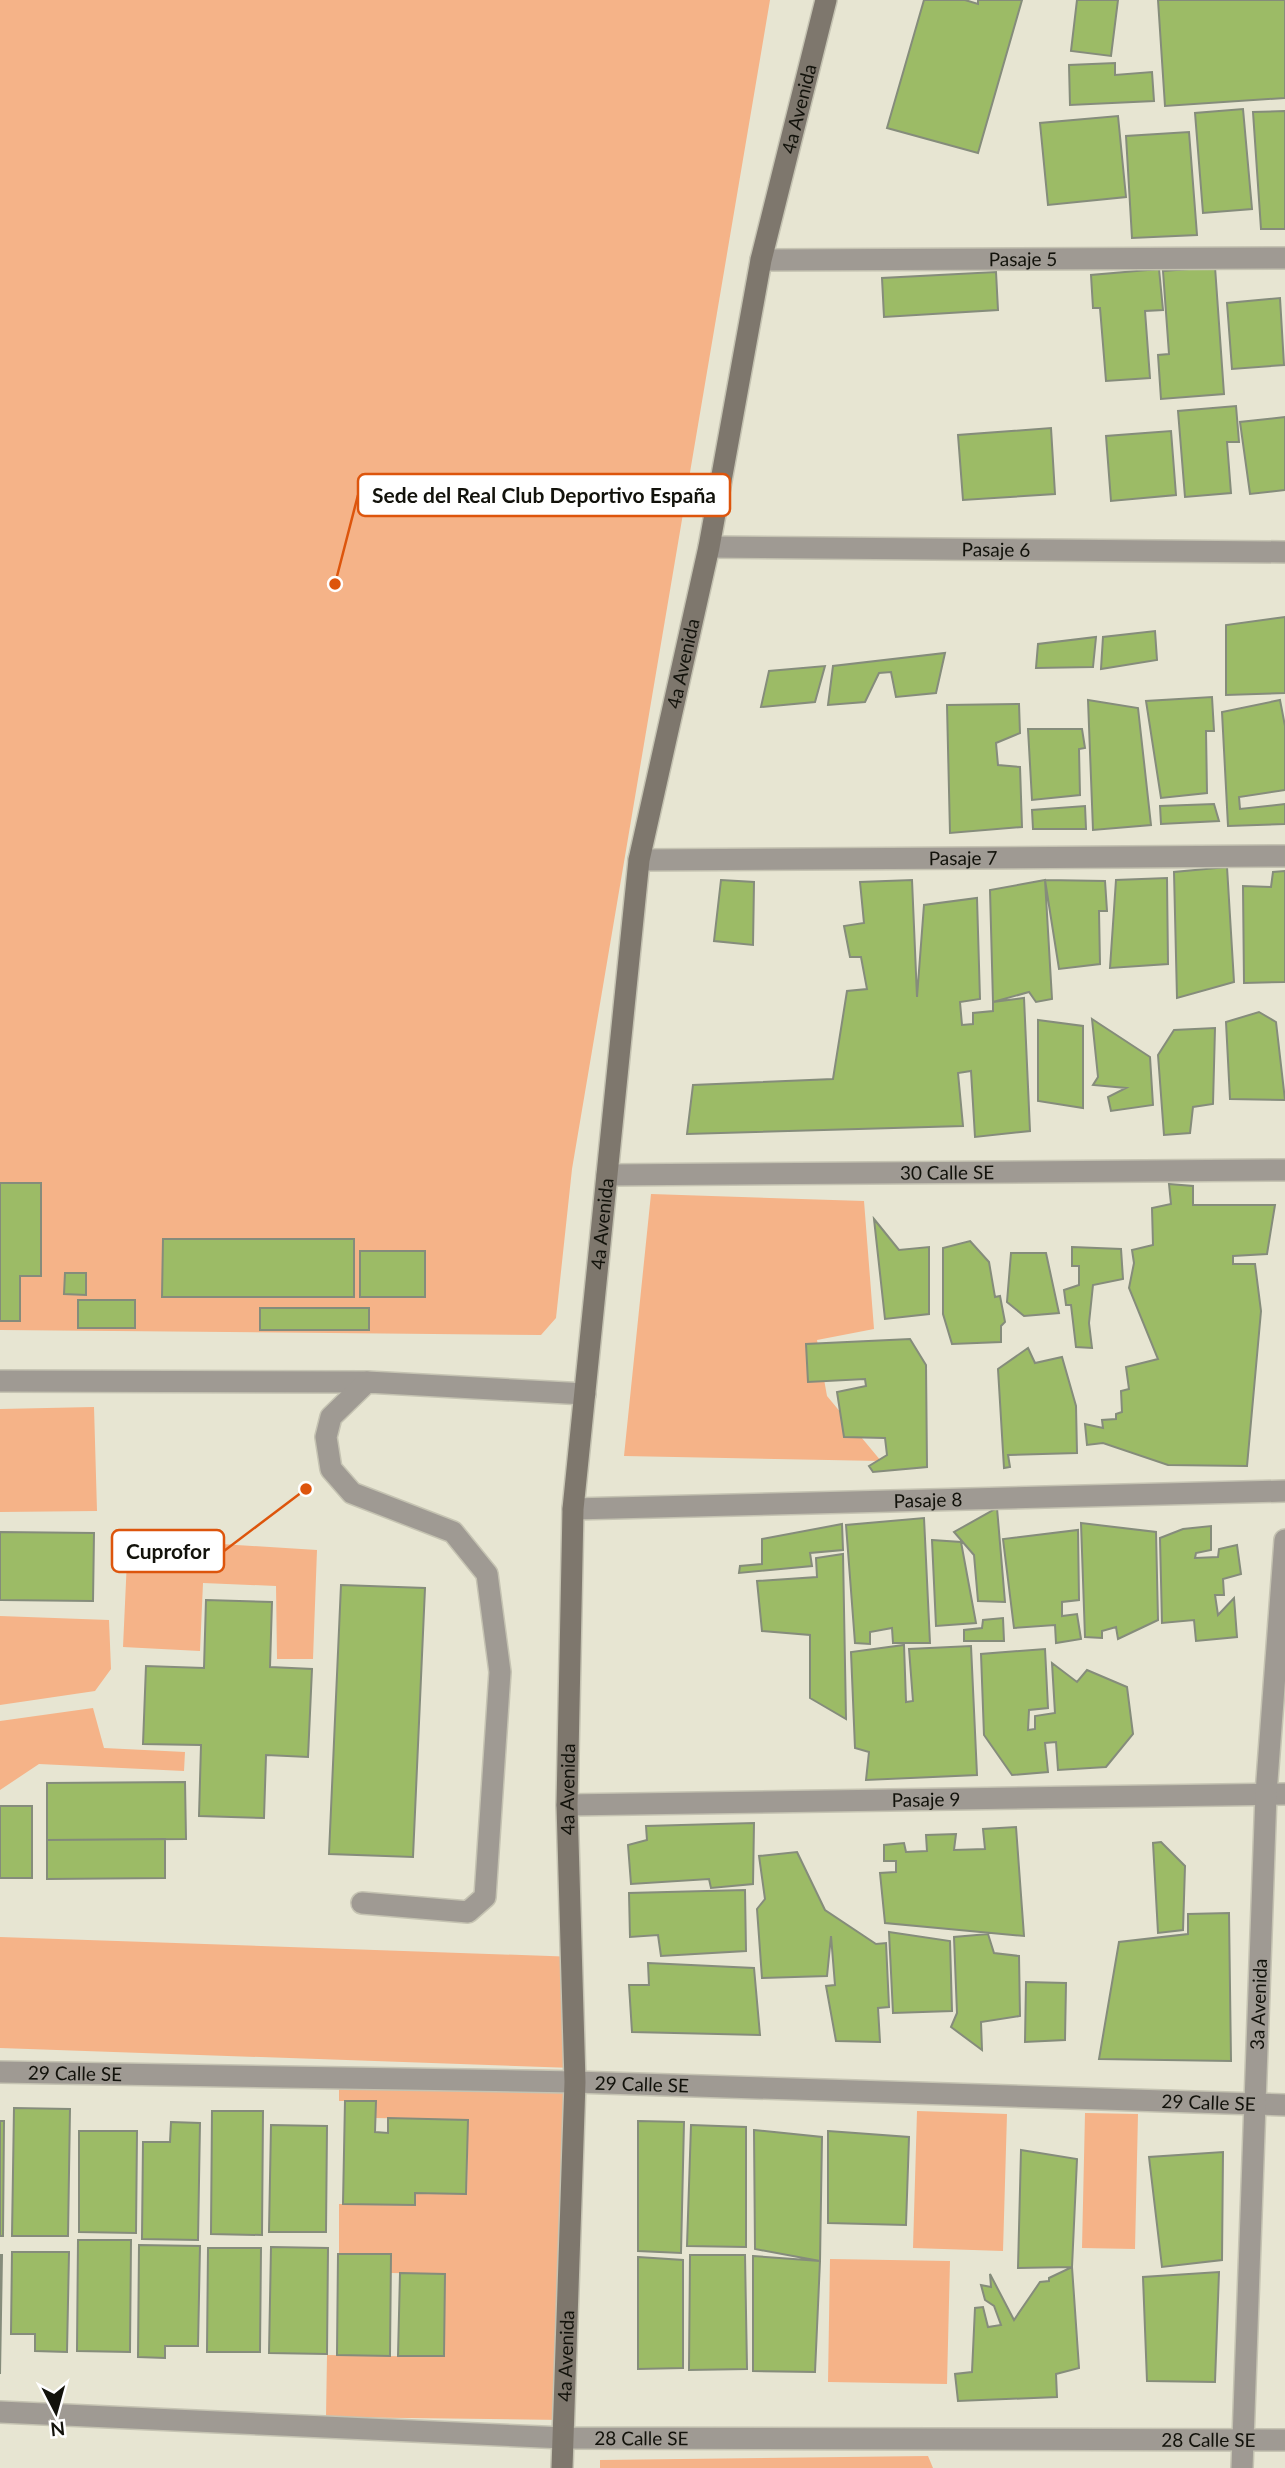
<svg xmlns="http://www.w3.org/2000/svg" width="1285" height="2468" viewBox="0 0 1285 2468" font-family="Lato,sans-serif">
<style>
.green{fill:#f5b388}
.building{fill:#9cbb66;stroke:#858c7b;stroke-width:2}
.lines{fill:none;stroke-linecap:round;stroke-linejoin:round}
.lane-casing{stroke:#c5c3b2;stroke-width:24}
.street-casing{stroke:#c5c3b2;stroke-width:24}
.secondary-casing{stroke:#c5c3b2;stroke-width:24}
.lane{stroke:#9f9a93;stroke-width:21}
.street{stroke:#9f9a93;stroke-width:21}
.secondary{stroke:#7e776d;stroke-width:21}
.labels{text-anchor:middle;stroke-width:7;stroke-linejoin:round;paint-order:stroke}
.street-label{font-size:19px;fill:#12120b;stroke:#fff}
.leader{fill:none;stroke:#dd550c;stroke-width:2.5}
.callout-dot{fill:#dd550c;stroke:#fff;stroke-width:2.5}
.callout{fill:#fff;stroke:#dd550c;stroke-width:2.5}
.callout-label{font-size:21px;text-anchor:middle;font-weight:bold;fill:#12120b}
</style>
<rect width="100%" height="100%" fill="#e7e5d2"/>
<!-- green -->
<path class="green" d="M 0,0 L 770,0 L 572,1169 L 556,1318 L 541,1335 L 0,1330 Z
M 651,1194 L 864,1201 L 874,1329 L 817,1340 L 827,1396 L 881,1461 L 624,1456 Z
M 94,1407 L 97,1511 L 0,1512 L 0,1409 Z
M 128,1538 L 317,1550 L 313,1659 L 277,1659 L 276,1586 L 203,1583 L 200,1651 L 123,1647 Z
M 0,1616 L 109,1620 L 111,1669 L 95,1691 L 0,1705 Z
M 93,1708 L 104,1748 L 185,1752 L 184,1771 L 39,1764 L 0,1790 L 0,1721 Z
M 0,1937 L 577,1957 L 573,2068 L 0,2048 Z
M 339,2067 L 573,2070 L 564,2420 L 326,2417 L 327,2355 L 445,2357 L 445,2274 L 391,2273 L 391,2254 L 339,2253 L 339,2204 L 414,2205 L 415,2193 L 467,2194 L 468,2120 L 376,2118 L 376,2101 L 339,2101 Z
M 917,2111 L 1007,2114 L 1003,2251 L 913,2248 Z
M 1085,2113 L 1138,2114 L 1135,2249 L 1082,2248 Z
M 830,2259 L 950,2261 L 947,2384 L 828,2382 Z
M 928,2456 L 933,2468 L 600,2468 L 600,2460 Z"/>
<!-- building -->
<path class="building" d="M 924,0 L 965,0 L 978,4 L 978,0 L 1022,0 L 978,153 L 887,128 Z
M 1077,0 L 1118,0 L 1111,56 L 1071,51 Z
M 1158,0 L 1285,0 L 1285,98 L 1165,106 Z
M 1115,63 L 1115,75 L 1152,72 L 1154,101 L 1070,105 L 1069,65 Z
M 1243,109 L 1252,209 L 1203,213 L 1195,113 Z
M 1285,111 L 1285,229 L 1261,229 L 1253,112 Z
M 1118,116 L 1126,197 L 1048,205 L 1040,123 Z
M 1189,132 L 1197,235 L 1132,238 L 1126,136 Z
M 1215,267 L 1224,394 L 1161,399 L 1158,355 L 1169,354 L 1163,271 Z
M 1159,269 L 1163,310 L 1145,311 L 1150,378 L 1106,381 L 1100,308 L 1093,308 L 1091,275 Z
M 996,272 L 998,310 L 884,317 L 882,278 Z
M 1280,298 L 1284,365 L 1232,369 L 1227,303 Z
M 1236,406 L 1239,442 L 1227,442 L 1231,493 L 1185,497 L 1178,411 Z
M 1285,417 L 1285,490 L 1250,494 L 1240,422 Z
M 1051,428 L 1055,494 L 963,500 L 958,435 Z
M 1171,431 L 1176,495 L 1111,501 L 1106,436 Z
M 1285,617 L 1285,693 L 1226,695 L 1226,625 Z
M 1155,631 L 1157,660 L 1101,669 L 1103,637 Z
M 1096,637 L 1093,667 L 1036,668 L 1038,644 Z
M 945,653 L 936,693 L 896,697 L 891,672 L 879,673 L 865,702 L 828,705 L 833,666 Z
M 825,666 L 815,702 L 761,707 L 769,671 Z
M 1212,697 L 1214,731 L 1206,731 L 1207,793 L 1161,798 L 1146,701 Z
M 1088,700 L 1138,708 L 1151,825 L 1093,830 Z
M 1280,700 L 1285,726 L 1285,790 L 1239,797 L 1240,809 L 1285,804 L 1285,824 L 1228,826 L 1222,712 Z
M 1019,704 L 1020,733 L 996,743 L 998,765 L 1020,767 L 1022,827 L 950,833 L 947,705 Z
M 1028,729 L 1082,729 L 1085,748 L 1079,749 L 1080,795 L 1032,800 Z
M 1214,804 L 1219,821 L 1161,824 L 1160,806 Z
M 1085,806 L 1086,829 L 1033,829 L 1032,810 Z
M 1227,867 L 1234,982 L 1177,998 L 1174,872 Z
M 1285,871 L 1285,982 L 1244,983 L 1243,886 L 1271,887 L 1273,872 Z
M 1167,878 L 1168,964 L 1110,968 L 1116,880 Z
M 721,880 L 754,882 L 753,945 L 714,941 Z
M 912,880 L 917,997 L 924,905 L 977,898 L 980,999 L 960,1002 L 962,1025 L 973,1024 L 973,1013 L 993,1011 L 993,1002 L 1024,998 L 1030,1131 L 975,1137 L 971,1071 L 958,1073 L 963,1126 L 687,1134 L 693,1085 L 833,1079 L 847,991 L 867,989 L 861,957 L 850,957 L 844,926 L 864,923 L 860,882 Z
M 1045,880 L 1052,999 L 1036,1002 L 1029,992 L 993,1002 L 990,890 Z
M 1045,880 L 1105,881 L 1107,911 L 1099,911 L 1100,964 L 1059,969 Z
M 1259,1012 L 1276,1022 L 1285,1100 L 1230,1099 L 1226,1022 Z
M 1092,1019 L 1150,1057 L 1153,1105 L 1111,1111 L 1108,1097 L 1126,1088 L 1093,1085 L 1098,1077 Z
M 1038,1020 L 1083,1026 L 1083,1108 L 1038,1101 Z
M 1215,1028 L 1213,1104 L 1193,1107 L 1190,1133 L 1164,1135 L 1158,1055 L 1174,1030 Z
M 0,1183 L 41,1183 L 41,1276 L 20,1276 L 20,1321 L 0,1321 Z
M 1169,1184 L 1193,1186 L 1193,1205 L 1275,1205 L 1267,1254 L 1233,1256 L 1233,1264 L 1255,1264 L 1261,1311 L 1247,1466 L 1168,1465 L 1103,1443 L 1087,1445 L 1085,1424 L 1103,1428 L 1102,1420 L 1116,1419 L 1116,1414 L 1122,1412 L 1121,1391 L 1129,1389 L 1126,1367 L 1158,1359 L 1129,1288 L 1134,1263 L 1132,1250 L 1153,1245 L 1152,1208 L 1171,1204 Z
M 874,1219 L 899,1250 L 929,1247 L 929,1314 L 885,1319 Z
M 163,1239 L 354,1239 L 354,1297 L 162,1297 Z
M 970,1241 L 989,1262 L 995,1297 L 1000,1296 L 1005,1322 L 1001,1326 L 1001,1342 L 952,1344 L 943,1314 L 943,1248 Z
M 1072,1247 L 1121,1249 L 1123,1279 L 1093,1285 L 1089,1323 L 1092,1348 L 1076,1347 L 1071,1305 L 1066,1305 L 1064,1290 L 1079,1285 L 1079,1266 L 1072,1266 Z
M 360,1251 L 425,1251 L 425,1297 L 360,1297 Z
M 1011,1253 L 1046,1253 L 1059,1313 L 1024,1316 L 1007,1302 Z
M 65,1273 L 86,1273 L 86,1295 L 64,1294 Z
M 78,1300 L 135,1300 L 135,1328 L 78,1328 Z
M 260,1308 L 369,1308 L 369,1330 L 260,1330 Z
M 910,1339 L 926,1365 L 927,1467 L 873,1472 L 869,1466 L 887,1455 L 885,1438 L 844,1437 L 837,1392 L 866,1386 L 865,1379 L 808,1382 L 806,1344 Z
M 1028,1348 L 1035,1363 L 1062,1357 L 1076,1406 L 1077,1453 L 1008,1455 L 1010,1467 L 1004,1468 L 998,1369 Z
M 997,1508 L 1005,1602 L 978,1601 L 974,1555 L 954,1532 Z
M 924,1518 L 930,1643 L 893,1643 L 892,1628 L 870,1632 L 870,1644 L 855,1643 L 846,1525 Z
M 1081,1523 L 1156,1532 L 1158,1620 L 1118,1639 L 1116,1627 L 1102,1631 L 1102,1638 L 1085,1637 Z
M 842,1524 L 843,1550 L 810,1553 L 812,1566 L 739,1573 L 740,1566 L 762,1564 L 762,1539 Z
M 1211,1526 L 1211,1550 L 1196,1553 L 1195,1558 L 1218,1557 L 1219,1549 L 1237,1545 L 1241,1574 L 1223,1579 L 1224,1595 L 1215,1595 L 1218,1615 L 1234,1598 L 1237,1637 L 1196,1641 L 1194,1620 L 1162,1623 L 1160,1538 L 1183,1529 Z
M 1078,1530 L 1079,1600 L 1062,1602 L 1062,1616 L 1077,1614 L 1081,1639 L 1056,1643 L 1055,1625 L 1014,1628 L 1003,1539 Z
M 0,1532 L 94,1533 L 93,1601 L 0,1600 Z
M 932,1540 L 961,1542 L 976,1623 L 936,1626 Z
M 843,1554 L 846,1719 L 810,1698 L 810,1635 L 762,1631 L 757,1581 L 817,1577 L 816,1558 Z
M 341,1585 L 425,1588 L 413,1857 L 329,1854 Z
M 206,1600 L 272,1602 L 270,1667 L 312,1669 L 308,1757 L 266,1755 L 264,1818 L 199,1816 L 201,1745 L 143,1744 L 146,1666 L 204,1668 Z
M 1003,1618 L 1004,1641 L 964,1641 L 964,1630 L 982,1628 L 983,1620 Z
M 904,1645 L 906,1702 L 913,1701 L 909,1649 L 971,1646 L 977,1775 L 866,1780 L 869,1752 L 855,1748 L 851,1652 Z
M 1045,1649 L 1048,1708 L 1029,1710 L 1028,1730 L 1035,1729 L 1035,1716 L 1055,1713 L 1052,1663 L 1077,1682 L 1087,1670 L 1127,1687 L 1133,1734 L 1106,1767 L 1058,1770 L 1056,1742 L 1045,1743 L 1048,1772 L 1012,1775 L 984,1735 L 981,1654 Z
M 185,1782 L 186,1839 L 47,1840 L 47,1783 Z
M 0,1806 L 32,1806 L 32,1878 L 0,1878 Z
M 754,1823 L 753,1884 L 711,1888 L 709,1879 L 631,1884 L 628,1845 L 647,1840 L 646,1826 Z
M 1016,1827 L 1024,1936 L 885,1923 L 880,1873 L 896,1872 L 896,1861 L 884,1861 L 884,1845 L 904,1843 L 906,1852 L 927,1851 L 926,1835 L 956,1834 L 954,1850 L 985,1849 L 983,1829 Z
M 165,1839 L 165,1878 L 47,1879 L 47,1840 Z
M 1161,1842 L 1185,1866 L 1183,1930 L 1158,1933 L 1153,1843 Z
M 797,1852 L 825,1910 L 876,1944 L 886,1943 L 889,2007 L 878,2008 L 880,2042 L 836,2041 L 826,1986 L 835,1985 L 831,1936 L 827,1976 L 762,1978 L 757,1909 L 765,1899 L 759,1856 Z
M 745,1890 L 746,1951 L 661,1956 L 658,1935 L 630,1937 L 629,1893 Z
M 1229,1913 L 1231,2061 L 1099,2059 L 1119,1942 L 1188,1934 L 1188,1914 Z
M 889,1932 L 950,1941 L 952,2011 L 893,2013 Z
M 988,1934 L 994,1953 L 1019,1956 L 1020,2016 L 981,2022 L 982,2050 L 951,2027 L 957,2013 L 954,1937 Z
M 648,1963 L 754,1968 L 760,2035 L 632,2032 L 629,1985 L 649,1985 Z
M 1026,1982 L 1066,1983 L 1065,2040 L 1025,2042 Z
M 345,2101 L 376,2101 L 375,2132 L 388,2133 L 388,2118 L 468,2120 L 466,2194 L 415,2193 L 415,2205 L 343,2204 Z
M 14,2108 L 70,2109 L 68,2236 L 12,2236 Z
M 212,2111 L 263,2111 L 262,2235 L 211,2234 Z
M 0,2121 L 4,2121 L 3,2236 L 0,2236 Z
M 638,2121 L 684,2122 L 681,2253 L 638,2251 Z
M 171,2122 L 200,2123 L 198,2240 L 142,2239 L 143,2142 L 170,2142 Z
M 271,2125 L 327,2126 L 326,2232 L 269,2232 Z
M 691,2125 L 746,2127 L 746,2247 L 687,2246 Z
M 754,2130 L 822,2137 L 820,2261 L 755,2249 Z
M 79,2131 L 137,2131 L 136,2233 L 79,2232 Z
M 828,2131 L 909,2137 L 906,2225 L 828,2223 Z
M 1021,2150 L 1077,2159 L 1072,2267 L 1018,2268 Z
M 1223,2152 L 1222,2260 L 1162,2267 L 1149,2157 Z
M 78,2240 L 131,2240 L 130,2352 L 77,2351 Z
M 139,2245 L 200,2246 L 198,2346 L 165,2346 L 165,2358 L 138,2357 Z
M 271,2247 L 328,2248 L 327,2354 L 269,2353 Z
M 208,2248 L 261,2248 L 260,2352 L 207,2352 Z
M 12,2252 L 69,2252 L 67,2352 L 35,2351 L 35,2334 L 11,2334 Z
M 338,2254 L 391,2254 L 390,2356 L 337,2355 Z
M 0,2255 L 2,2255 L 0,2374 Z
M 690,2255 L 745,2255 L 747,2369 L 689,2370 Z
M 753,2256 L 820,2261 L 815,2372 L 753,2371 Z
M 638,2257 L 683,2260 L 683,2368 L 638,2369 Z
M 1072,2267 L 1079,2368 L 1056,2374 L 1057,2397 L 958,2401 L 955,2374 L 972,2372 L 975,2308 L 983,2307 L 988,2327 L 1001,2325 L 994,2306 L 985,2300 L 981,2285 L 991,2287 L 990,2274 L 1014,2320 L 1040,2282 L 1049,2281 L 1049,2278 Z
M 1219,2272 L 1215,2382 L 1147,2381 L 1143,2277 Z
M 400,2273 L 445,2274 L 444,2356 L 398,2356 Z"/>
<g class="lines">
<defs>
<g id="lane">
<path id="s1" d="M 761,260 L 1285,258"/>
<path id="s2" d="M 709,547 L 1285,552"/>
<path id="s3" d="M 639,860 L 1285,856"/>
<path d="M 0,1381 L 367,1382"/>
<path id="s4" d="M 573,1509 L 1285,1491"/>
<path id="s5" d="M 567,1805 L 1285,1794"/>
<path d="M 362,1903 L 468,1912 L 485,1897 L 500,1672 L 487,1574 L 453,1532 L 352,1493 L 331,1469 L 326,1437 L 331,1417 L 367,1382 L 585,1394"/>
</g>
<g id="street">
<path id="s6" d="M 607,1175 L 1285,1170"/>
<path id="s7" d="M 0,2072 L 575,2082 L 1285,2105"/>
<path id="s8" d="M 0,2412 L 564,2438 L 1285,2440"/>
<path id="s9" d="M 1242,2468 L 1266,1794 L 1285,1540"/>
</g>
<g id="secondary">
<path id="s10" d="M 562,2468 L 575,2082 L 567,1805 L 573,1509 L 639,860 L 709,547 L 761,260 L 826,0"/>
</g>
</defs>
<!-- lane casing -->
<use href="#lane" class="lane-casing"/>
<!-- street casing -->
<use href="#street" class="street-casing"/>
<!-- secondary casing -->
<use href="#secondary" class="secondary-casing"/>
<!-- lane -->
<use href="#lane" class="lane"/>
<!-- street -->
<use href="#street" class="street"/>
<!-- secondary -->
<use href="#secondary" class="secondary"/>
</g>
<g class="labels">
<!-- street labels -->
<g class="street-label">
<text dy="7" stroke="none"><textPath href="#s10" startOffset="2380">4a Avenida</textPath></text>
<text dy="7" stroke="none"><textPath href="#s1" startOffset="262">Pasaje 5</textPath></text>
<text dy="7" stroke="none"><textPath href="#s2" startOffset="287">Pasaje 6</textPath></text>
<text dy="7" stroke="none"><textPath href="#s10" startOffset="1813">4a Avenida</textPath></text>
<text dy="7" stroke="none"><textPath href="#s3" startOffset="324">Pasaje 7</textPath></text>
<text dy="7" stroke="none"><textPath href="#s6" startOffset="340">30 Calle SE</textPath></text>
<text dy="7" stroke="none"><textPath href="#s10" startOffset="1246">4a Avenida</textPath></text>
<text dy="7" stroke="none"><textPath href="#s4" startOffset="355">Pasaje 8</textPath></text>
<text dy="7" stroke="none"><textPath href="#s10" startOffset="679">4a Avenida</textPath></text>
<text dy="7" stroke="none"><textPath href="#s5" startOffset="359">Pasaje 9</textPath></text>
<text dy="7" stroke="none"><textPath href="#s9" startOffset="464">3a Avenida</textPath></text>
<text dy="7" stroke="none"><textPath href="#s7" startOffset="75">29 Calle SE</textPath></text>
<text dy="7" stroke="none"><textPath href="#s7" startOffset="642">29 Calle SE</textPath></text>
<text dy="7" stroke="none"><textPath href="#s7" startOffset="1209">29 Calle SE</textPath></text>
<text dy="7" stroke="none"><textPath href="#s10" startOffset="112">4a Avenida</textPath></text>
<text dy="7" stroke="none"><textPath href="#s8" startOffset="642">28 Calle SE</textPath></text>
<text dy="7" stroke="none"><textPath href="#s8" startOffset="1209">28 Calle SE</textPath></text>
</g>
</g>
<!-- callouts -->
<path class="leader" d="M335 584L358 495M306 1489L224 1551"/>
<g class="callout-dot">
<circle cx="335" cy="584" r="7"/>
<circle cx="306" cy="1489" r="7"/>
</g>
<g class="callout">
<rect x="358" y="474" width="372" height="42" rx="7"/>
<rect x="112" y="1530" width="112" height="42" rx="7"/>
</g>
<g class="callout-label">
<text x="544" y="503">Sede del Real Club Deportivo España</text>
<text x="168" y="1559">Cuprofor</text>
</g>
<!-- north arrow -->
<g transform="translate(56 2412) rotate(174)" stroke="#ffffff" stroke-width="5" paint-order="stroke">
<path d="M0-5L12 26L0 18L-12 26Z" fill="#12120b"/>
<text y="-10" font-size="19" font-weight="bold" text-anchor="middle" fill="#12120b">N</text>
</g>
</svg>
